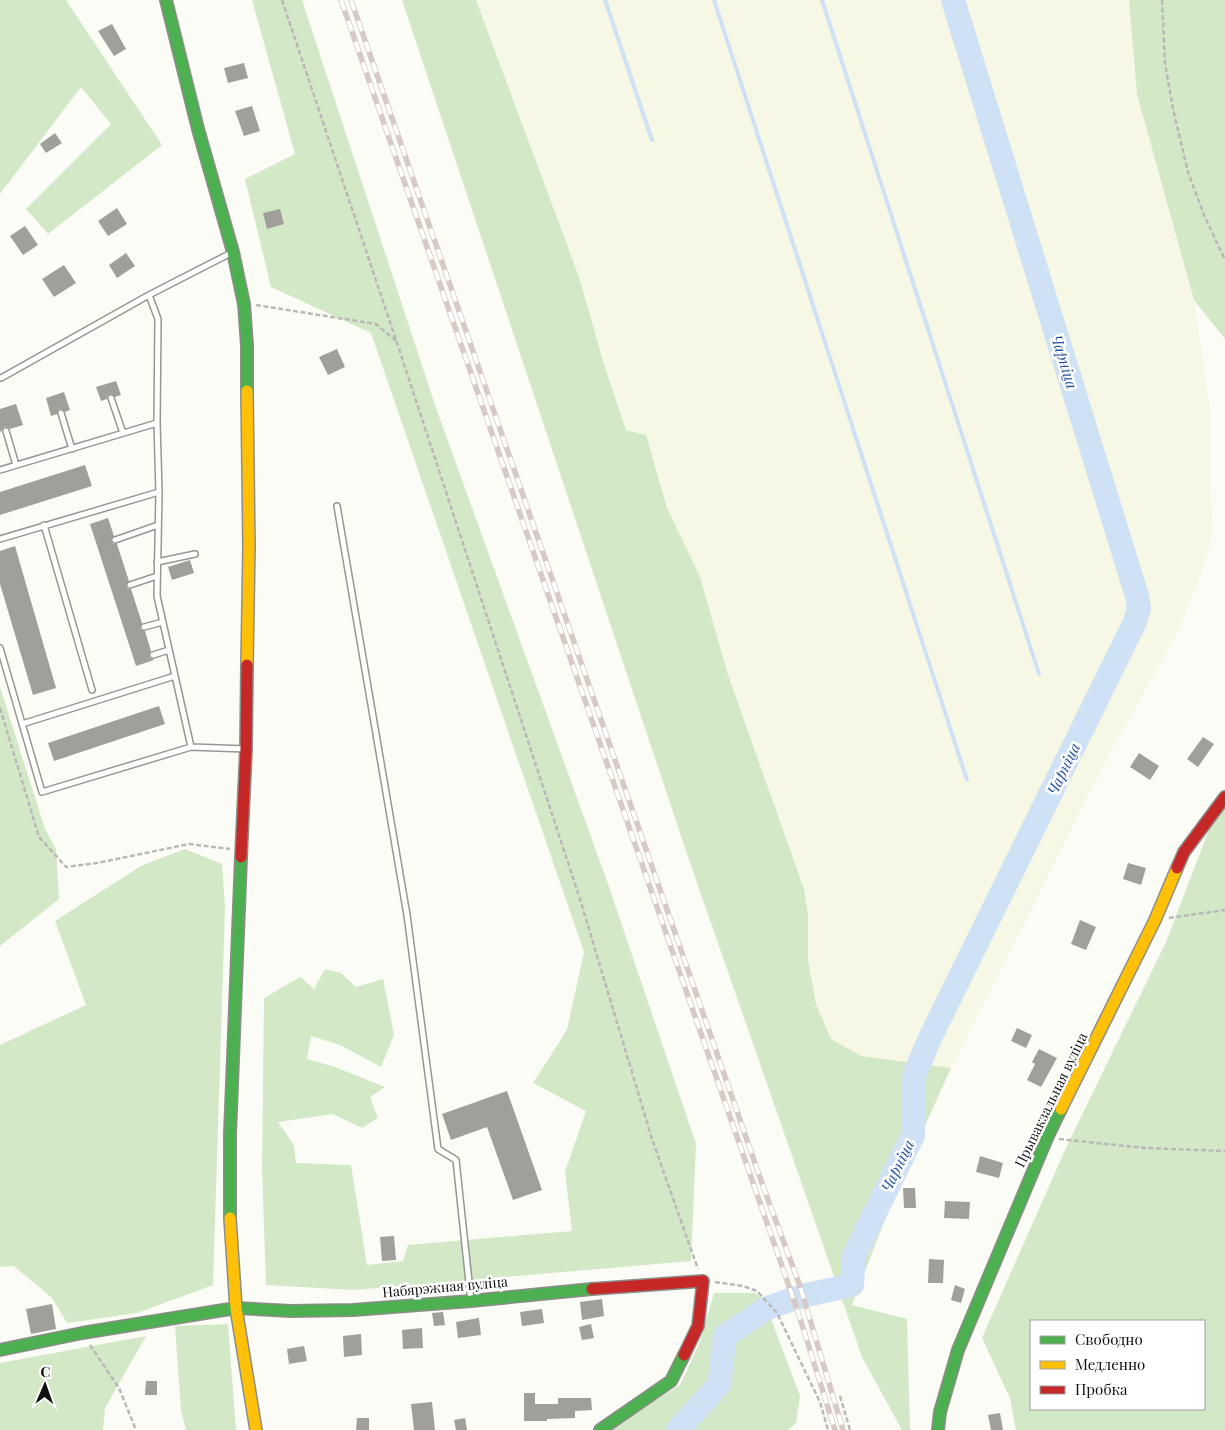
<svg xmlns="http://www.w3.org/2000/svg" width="1225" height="1430" viewBox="0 0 1225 1430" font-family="'Playfair Display',serif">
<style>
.farmland{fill:#f6f7e4}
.forest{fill:#d2e8c6;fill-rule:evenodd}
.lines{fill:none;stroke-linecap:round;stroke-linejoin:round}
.stream{stroke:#cfe1f4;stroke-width:4}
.river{stroke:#cfe1f4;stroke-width:24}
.building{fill:#a09f9b}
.lane-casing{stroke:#969694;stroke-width:8}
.fast-casing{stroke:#8d8d8a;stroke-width:14}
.slow-casing{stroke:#8d8d8a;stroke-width:14}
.jam-casing{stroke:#8d8d8a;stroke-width:14}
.path{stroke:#b9b9b8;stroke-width:2.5;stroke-dasharray:5 2.5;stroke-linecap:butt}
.lane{stroke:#fffffe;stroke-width:5}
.fast{stroke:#4caf50;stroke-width:11}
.slow{stroke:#ffc107;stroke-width:11}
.jam{stroke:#c62828;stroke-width:11}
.rail-casing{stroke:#d7c9c6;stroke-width:5.5}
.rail{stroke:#fff;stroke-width:4;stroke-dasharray:11;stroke-linecap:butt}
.labels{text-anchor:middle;stroke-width:5;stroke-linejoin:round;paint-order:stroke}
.street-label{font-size:14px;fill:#101010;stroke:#fff}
.water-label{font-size:15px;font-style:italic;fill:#20509b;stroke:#fff}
</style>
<rect width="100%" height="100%" fill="#fcfcf6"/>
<!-- farmland -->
<path class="farmland" d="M 476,0 L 1129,0 L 1137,94 L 1194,300 L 1210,409 L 1210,486 L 1213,527 L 1206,561 L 1178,632 L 1112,749 L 951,1068 L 861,1056 L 831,1039 L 816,1004 L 808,960 L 808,915 L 804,889 L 728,675 L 700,577 L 667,508 L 646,435 L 626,430 L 603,361 L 579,277 Z"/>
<!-- forest -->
<path class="forest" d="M 0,0 L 66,0 L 162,145 L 48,234 L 26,209 L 111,124 L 81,87 L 0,194 Z
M 252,0 L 302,0 L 436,408 L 607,881 L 696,1144 L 691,1261 L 354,1290 L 266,1285 L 262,1167 L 264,998 L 300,977 L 314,989 L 325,969 L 341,973 L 356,987 L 383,979 L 394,1035 L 381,1067 L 340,1045 L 311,1036 L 307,1059 L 335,1067 L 385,1087 L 370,1097 L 378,1118 L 362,1128 L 333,1114 L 278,1122 L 294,1145 L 296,1163 L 351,1165 L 367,1265 L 403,1261 L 408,1245 L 572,1231 L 565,1172 L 586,1111 L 533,1083 L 567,1030 L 584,952 L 371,333 L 271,287 L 245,179 L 295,154 Z
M 402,0 L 476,0 L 579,277 L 603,361 L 626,430 L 646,435 L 667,508 L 700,577 L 728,675 L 804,889 L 808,915 L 808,960 L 816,1004 L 831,1039 L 861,1056 L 951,1068 L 898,1186 L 852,1305 L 907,1319 L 910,1430 L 902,1430 L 862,1357 L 687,854 Z
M 1129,0 L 1225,0 L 1225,339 L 1194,300 L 1137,94 Z
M 0,687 L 45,829 L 56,849 L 59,899 L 0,946 Z
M 1225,798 L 1225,1430 L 1016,1430 L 1010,1398 L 982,1338 L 1065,1150 L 1166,942 L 1213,819 ZM 1031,1321 L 1204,1321 L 1204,1409 L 1031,1409 Z
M 185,849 L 222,864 L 225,907 L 213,1285 L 137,1313 L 67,1323 L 52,1298 L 14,1266 L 0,1267 L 0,1045 L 86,1005 L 55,921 L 141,866 Z
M 714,1293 L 755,1293 L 764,1300 L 800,1396 L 796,1423 L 788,1430 L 608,1430 L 609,1428 L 680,1385 L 700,1342 Z
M 228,1324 L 236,1430 L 186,1430 L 181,1410 L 175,1326 Z
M 146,1336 L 105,1408 L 103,1430 L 0,1430 L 0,1363 Z"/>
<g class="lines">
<!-- stream -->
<path class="stream" d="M 605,0 L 652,140
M 714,0 L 967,780
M 822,0 L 1039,674"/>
<!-- river -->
<path class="river" d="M 678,1430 L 719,1385 L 725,1336 L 767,1308 L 802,1296 L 852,1285 L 854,1256 L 913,1135 L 914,1076 L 930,1038 L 1135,622 L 1139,608 L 1137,596 L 953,0"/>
</g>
<!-- building -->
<path class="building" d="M 112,24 L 126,49 L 114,56 L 98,31 Z
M 244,63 L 248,78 L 228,83 L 224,68 Z
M 252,106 L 260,131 L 244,136 L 235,111 Z
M 55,133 L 62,143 L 46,153 L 40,144 Z
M 117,208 L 127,224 L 108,236 L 98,221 Z
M 280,209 L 284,224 L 267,229 L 263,213 Z
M 25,226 L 38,245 L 23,255 L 10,236 Z
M 126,253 L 135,266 L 117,278 L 109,265 Z
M 64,265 L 76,283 L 54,297 L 42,279 Z
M 337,349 L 345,367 L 328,375 L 319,357 Z
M 116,381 L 121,395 L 115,397 L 110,394 L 107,396 L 107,399 L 101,401 L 96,387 Z
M 64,392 L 70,410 L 65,412 L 62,409 L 59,409 L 57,414 L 51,416 L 46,398 Z
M 16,404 L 23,425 L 10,429 L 7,427 L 4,427 L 0,433 L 0,409 Z
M 85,465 L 92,486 L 0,515 L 0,492 Z
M 108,518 L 114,536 L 111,541 L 113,544 L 117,544 L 129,581 L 126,586 L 128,589 L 131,589 L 142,623 L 140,629 L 145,631 L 151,651 L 149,654 L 149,657 L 154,660 L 136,666 L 90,524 Z
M 15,546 L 56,688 L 33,695 L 0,584 L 0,551 Z
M 190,560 L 194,573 L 172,580 L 168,567 Z
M 159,706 L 165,724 L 54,761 L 48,743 Z
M 1203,737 L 1214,744 L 1198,767 L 1187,759 Z
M 1139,753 L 1159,766 L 1150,780 L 1130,767 Z
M 1128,863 L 1146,868 L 1141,885 L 1123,879 Z
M 1080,920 L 1096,927 L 1086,950 L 1071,944 Z
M 1017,1028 L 1032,1035 L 1026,1048 L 1011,1041 Z
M 1039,1049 L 1057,1058 L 1041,1087 L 1027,1080 L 1035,1064 L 1032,1062 Z
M 507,1091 L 542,1190 L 513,1200 L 487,1127 L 451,1140 L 442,1114 Z
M 980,1156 L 1003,1163 L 999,1178 L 976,1172 Z
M 903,1188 L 915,1188 L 916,1208 L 904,1208 Z
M 945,1201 L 970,1202 L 969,1219 L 944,1218 Z
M 394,1236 L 396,1260 L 382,1261 L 380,1237 Z
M 929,1259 L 944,1260 L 943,1283 L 928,1283 Z
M 955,1285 L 965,1289 L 961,1303 L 951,1300 Z
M 602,1299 L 604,1316 L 582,1320 L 580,1302 Z
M 52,1304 L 56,1329 L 31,1334 L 26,1309 Z
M 542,1309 L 544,1323 L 522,1326 L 520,1312 Z
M 443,1312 L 445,1325 L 434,1326 L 432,1313 Z
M 479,1318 L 481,1335 L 458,1338 L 456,1322 Z
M 591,1324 L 594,1338 L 582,1340 L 579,1327 Z
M 422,1328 L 423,1348 L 403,1349 L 402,1330 Z
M 361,1334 L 362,1355 L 344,1357 L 343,1336 Z
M 304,1346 L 307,1361 L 289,1364 L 287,1349 Z
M 146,1381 L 157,1381 L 157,1395 L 145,1395 Z
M 524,1393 L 535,1393 L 535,1404 L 558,1404 L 558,1398 L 591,1398 L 592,1410 L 575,1411 L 575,1418 L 547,1419 L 547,1421 L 524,1421 Z
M 432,1402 L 435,1430 L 414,1430 L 411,1404 Z
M 1000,1413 L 1003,1430 L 991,1430 L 988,1415 Z
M 357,1418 L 369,1418 L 369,1430 L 356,1430 Z
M 465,1418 L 467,1430 L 456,1430 L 454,1420 Z"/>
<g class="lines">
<defs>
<path id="lane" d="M 1,378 L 149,295
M 111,398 L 123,433
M 61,413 L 72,449
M 6,431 L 16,465
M 0,470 L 157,423
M 337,506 L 407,915 L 438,1149 L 456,1160 L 471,1301
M 44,525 L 92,690
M 0,539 L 159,492
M 115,540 L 158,525
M 157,562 L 195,554
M 130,585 L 157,576
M 144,627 L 163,622
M 0,648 L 42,792 L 191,747 L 246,749
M 153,655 L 169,650
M 22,724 L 175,676
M 191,747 L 157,596 L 159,492 L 157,423 L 158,319 L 149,295 L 231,253"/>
<path id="fast" d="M 166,0 L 198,129 L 233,252 L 244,304 L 247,345 L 247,391
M 230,1218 L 230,1134 L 241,857
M 0,1350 L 82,1333 L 236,1308 L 291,1311 L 353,1310 L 471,1301 L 592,1289
M 600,1430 L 671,1381 L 684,1355
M 938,1430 L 940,1412 L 958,1350 L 1047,1138 L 1061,1109"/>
<path id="slow" d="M 247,665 L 249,546 L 247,391
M 1061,1109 L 1155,920 L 1177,868
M 230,1218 L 236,1308 L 256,1430"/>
<path id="jam" d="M 241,857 L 246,749 L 247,665
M 1177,868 L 1184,852 L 1225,797
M 592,1289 L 703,1281 L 698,1326 L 684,1355"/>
</defs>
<!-- lane casing -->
<use href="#lane" class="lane-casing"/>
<!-- fast casing -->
<use href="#fast" class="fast-casing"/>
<!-- slow casing -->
<use href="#slow" class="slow-casing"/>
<!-- jam casing -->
<use href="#jam" class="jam-casing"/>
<!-- path -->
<path class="path" d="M 282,0 L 397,343 L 580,899 L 652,1139 L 698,1269
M 1162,0 L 1165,63 L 1173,109 L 1188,172 L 1204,215 L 1225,260
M 256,305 L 376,324 L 397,342
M 0,708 L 39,837 L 66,867 L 97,863 L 189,844 L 230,849
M 1169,918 L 1225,910
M 1059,1139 L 1145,1148 L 1225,1151
M 715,1282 L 743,1286 L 757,1291 L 777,1313 L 820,1402 L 828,1430
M 90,1345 L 119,1388 L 136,1430
M 840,1396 L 850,1430"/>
<!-- lane -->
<use href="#lane" class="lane"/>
<!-- fast -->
<use href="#fast" class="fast"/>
<!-- slow -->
<use href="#slow" class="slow"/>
<!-- jam -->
<use href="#jam" class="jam"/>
<defs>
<path id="rail" d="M 341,0 L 798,1312 L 835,1430
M 351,0 L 763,1186 L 800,1286 L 843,1430"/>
</defs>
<!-- rail casing -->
<use href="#rail" class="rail-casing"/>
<!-- rail -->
<use href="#rail" class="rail"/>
</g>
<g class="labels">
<!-- street labels -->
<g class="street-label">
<text transform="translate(1051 1100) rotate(-64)" y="5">Прывакзальная вуліца</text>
<text transform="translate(445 1287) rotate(-5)" y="5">Набярэжная вуліца</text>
</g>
<!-- water labels -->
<g class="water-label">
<text transform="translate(1064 362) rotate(73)" y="5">Чарніца</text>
<text transform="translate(1064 769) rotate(-64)" y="5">Чарніца</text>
<text transform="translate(898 1166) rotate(-64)" y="5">Чарніца</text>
</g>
</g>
<!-- legend -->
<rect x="1030" y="1320" width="175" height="90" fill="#ffffff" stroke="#9f9f9f"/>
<rect x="1040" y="1336" width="25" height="8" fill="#4caf50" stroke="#9f9f9f"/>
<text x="1075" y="1345" font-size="15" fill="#101010">Свободно</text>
<rect x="1040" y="1361" width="25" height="8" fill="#ffc107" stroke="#9f9f9f"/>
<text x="1075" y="1370" font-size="15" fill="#101010">Медленно</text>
<rect x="1040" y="1386" width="25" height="8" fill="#c62828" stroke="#9f9f9f"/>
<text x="1075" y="1395" font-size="15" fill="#101010">Пробка</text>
<!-- north arrow -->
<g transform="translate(45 1385) rotate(2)" stroke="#ffffff" stroke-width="4" paint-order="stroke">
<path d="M0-4L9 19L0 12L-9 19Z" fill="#101010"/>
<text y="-8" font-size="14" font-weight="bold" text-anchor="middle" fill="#101010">С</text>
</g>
</svg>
